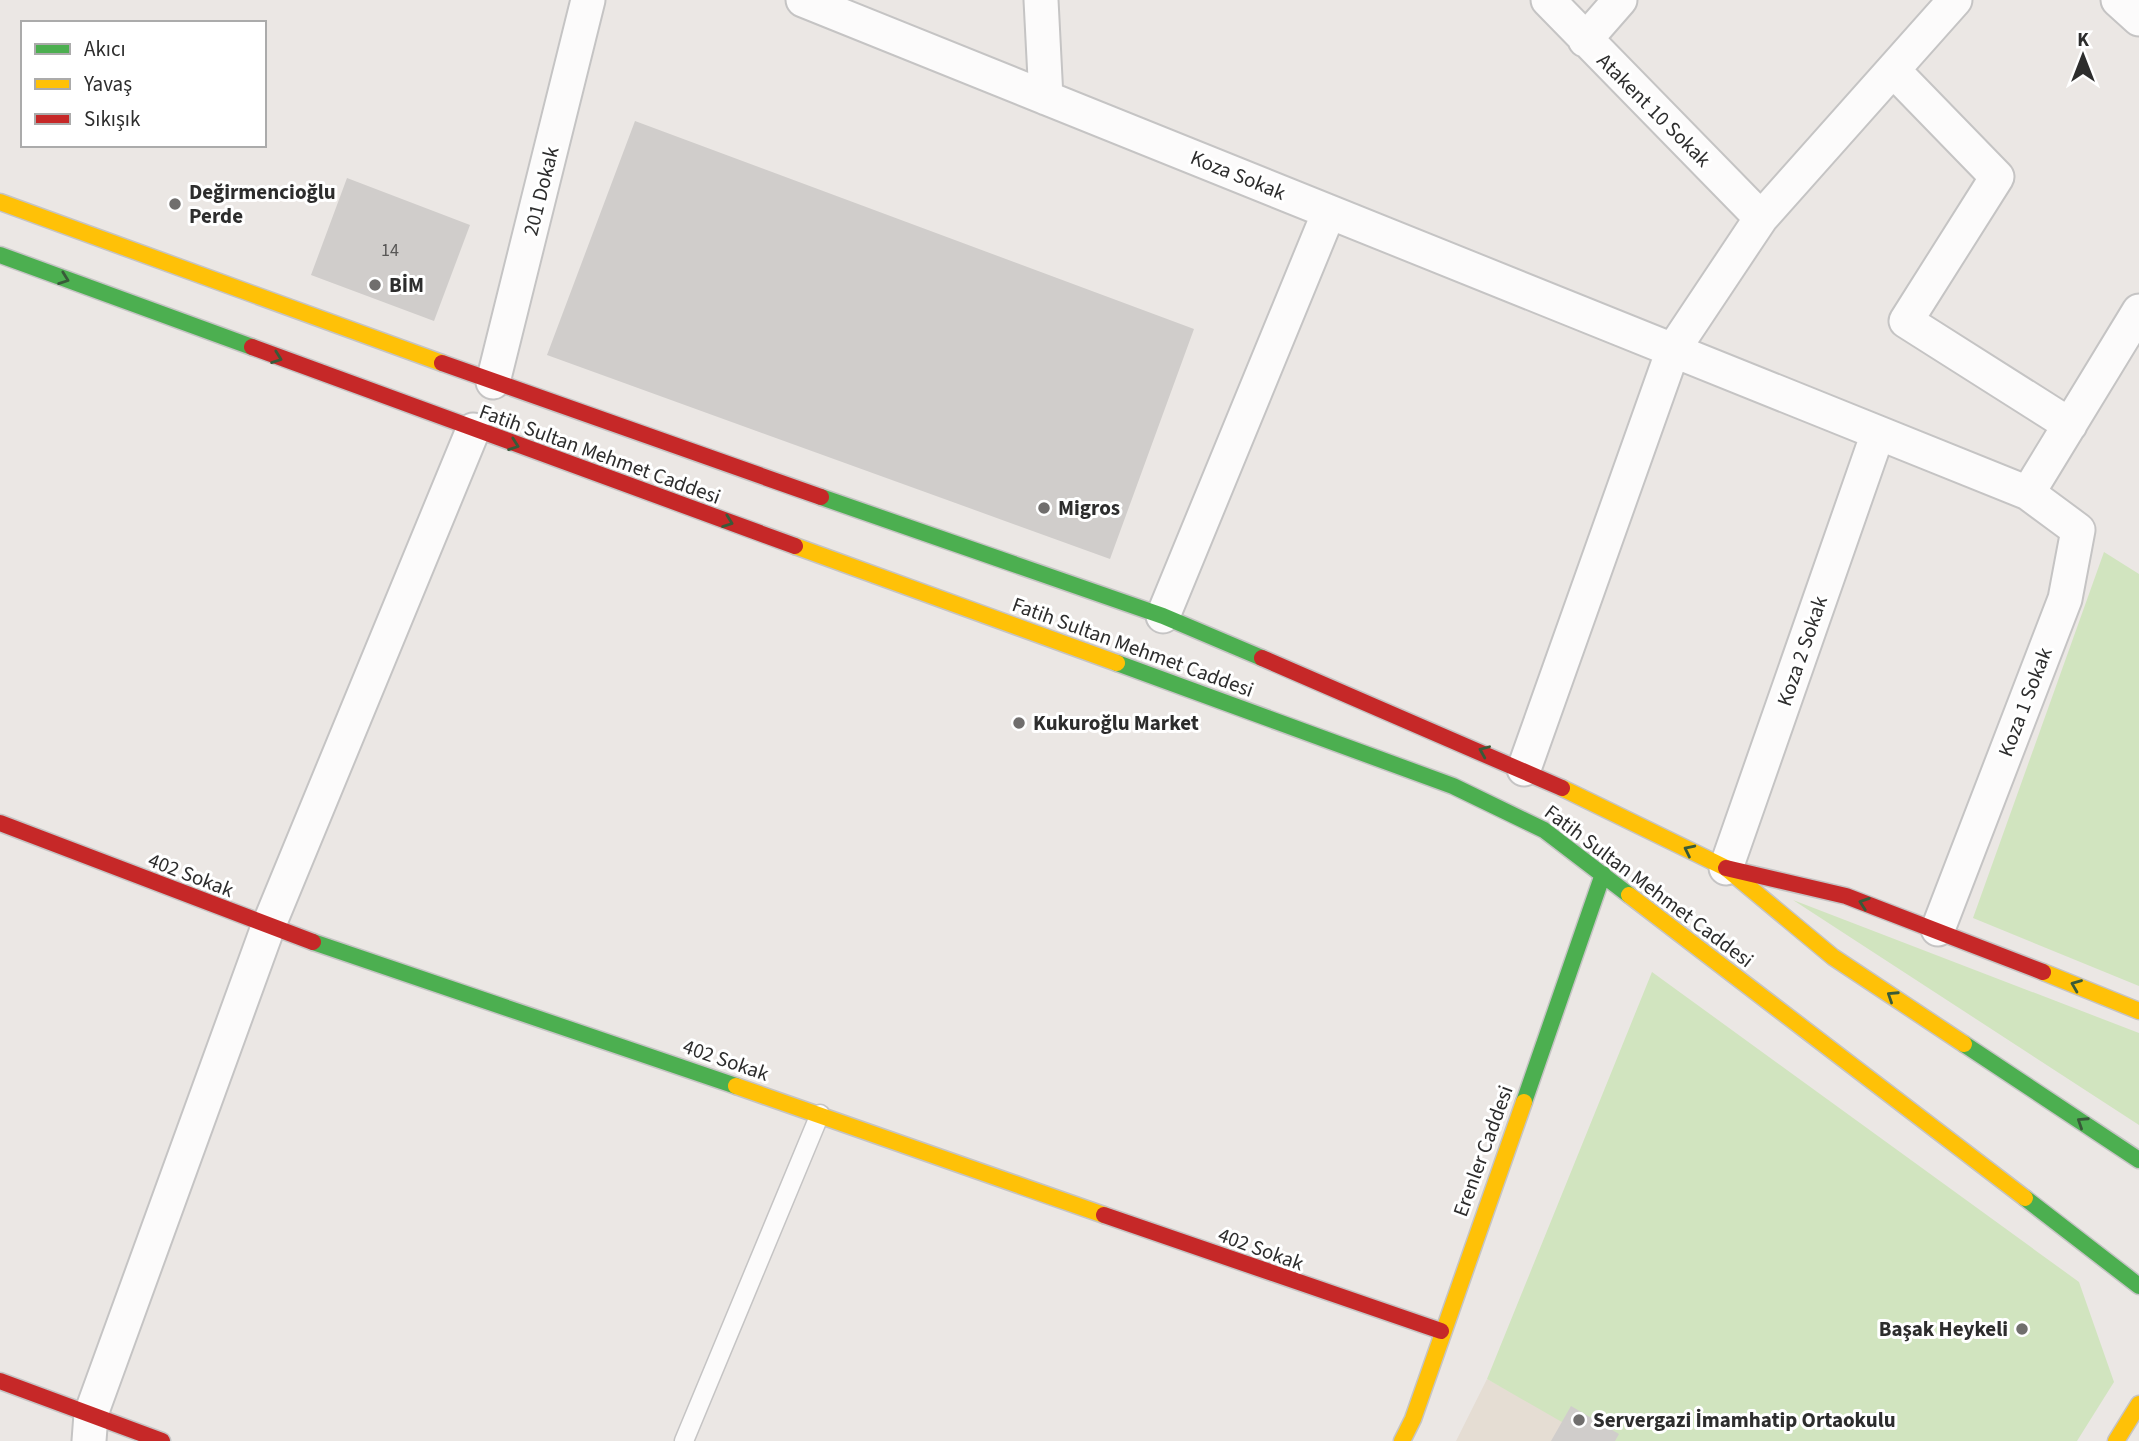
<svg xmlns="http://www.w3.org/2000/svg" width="2139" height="1441" viewBox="0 0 2139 1441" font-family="'Source Sans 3',sans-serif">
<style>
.education{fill:#e5ddd3}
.green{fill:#d1e4bf}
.building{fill:#d0cdcb}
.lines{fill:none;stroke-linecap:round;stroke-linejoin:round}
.lane-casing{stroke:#c5c4c4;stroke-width:21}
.street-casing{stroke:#c5c4c4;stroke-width:37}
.fast-casing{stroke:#c5c4c4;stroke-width:19}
.slow-casing{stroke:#c5c4c4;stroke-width:19}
.jam-casing{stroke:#c5c4c4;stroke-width:19}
.lane{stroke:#fcfbfb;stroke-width:18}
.street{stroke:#fcfbfb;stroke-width:33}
.fast{stroke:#4caf50;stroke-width:16}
.slow{stroke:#ffc107;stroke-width:16}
.jam{stroke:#c62828;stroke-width:16}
.oneway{stroke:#385a39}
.poi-dot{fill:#706e6d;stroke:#fff;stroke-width:2.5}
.labels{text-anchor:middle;stroke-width:6;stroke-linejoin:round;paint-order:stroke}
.number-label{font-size:18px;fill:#585756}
.street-label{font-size:21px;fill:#2d2d2d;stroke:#fff}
.poi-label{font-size:21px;font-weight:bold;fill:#2d2d2d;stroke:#fff;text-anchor:start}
</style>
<rect width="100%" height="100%" fill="#ebe7e4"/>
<!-- education -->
<path class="education" d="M 1487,1379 L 1601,1441 L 1456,1441 Z"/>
<!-- green -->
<path class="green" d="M 2104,552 L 2139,574 L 2139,986 L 1973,918 Z
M 1793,900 L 2139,1033 L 2139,1126 L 2139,1125 Z
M 1652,972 L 2079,1282 L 2114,1382 L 2077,1441 L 1595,1441 L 1487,1379 Z"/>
<!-- building -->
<path class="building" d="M 635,121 L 1194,329 L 1110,559 L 547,355 Z
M 347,178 L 470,225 L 434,321 L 311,275 Z
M 1571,1406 L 1619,1434 L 1615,1441 L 1551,1441 Z"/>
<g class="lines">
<defs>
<path id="lane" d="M 684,1441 L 820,1114"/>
<path id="street" d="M 803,0 L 2028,493 L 2078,530 L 2065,599 L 1938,929
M 1041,0 L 1046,98
M 1548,0 L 1761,218
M 2118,0 L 2139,19
M 1585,40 L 1620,0
M 1893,70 L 1997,177 L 1906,321 L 2070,425
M 493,382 L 588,0
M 2028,493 L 2139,311
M 1163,616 L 1329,212
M 1524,769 L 1673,350 L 1761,218 L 1955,0
M 1726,868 L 1878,433
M 89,1441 L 91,1414 L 268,927 L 473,430"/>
<path id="fast" d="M 0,255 L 252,347
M 821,497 L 1163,616 L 1262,658
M 1117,663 L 1453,786 L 1544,830 L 1629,895
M 313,942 L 736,1086
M 1964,1044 L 2139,1160
M 1524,1102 L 1603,874
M 2025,1198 L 2139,1286"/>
<path id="slow" d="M 0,202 L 442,363
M 795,546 L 1117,663
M 1562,788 L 1726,868 L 1833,957 L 1964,1044
M 1629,895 L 2025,1198
M 2043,972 L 2139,1011
M 736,1086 L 1104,1215
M 1402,1441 L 1413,1419 L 1524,1102
M 2116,1441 L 2139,1404"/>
<path id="jam" d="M 252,347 L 795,546
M 442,363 L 821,497
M 1262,658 L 1562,788
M 0,823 L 313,942
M 1726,868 L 1846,896 L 2043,972
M 1104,1215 L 1441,1331
M 0,1381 L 162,1441"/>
</defs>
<!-- lane casing -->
<use href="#lane" class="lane-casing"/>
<!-- street casing -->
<use href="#street" class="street-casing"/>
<!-- fast casing -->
<use href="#fast" class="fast-casing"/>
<!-- slow casing -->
<use href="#slow" class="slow-casing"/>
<!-- jam casing -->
<use href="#jam" class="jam-casing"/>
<!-- lane -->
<use href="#lane" class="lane"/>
<!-- street -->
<use href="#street" class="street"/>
<!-- fast -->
<use href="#fast" class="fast"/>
<!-- slow -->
<use href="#slow" class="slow"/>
<!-- jam -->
<use href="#jam" class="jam"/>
</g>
<!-- one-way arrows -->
<defs><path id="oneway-chevron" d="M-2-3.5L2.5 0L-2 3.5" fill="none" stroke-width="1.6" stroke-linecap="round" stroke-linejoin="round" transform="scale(1.75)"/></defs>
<g class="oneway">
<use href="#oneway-chevron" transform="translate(64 279) rotate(20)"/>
<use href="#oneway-chevron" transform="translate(277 358) rotate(20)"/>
<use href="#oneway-chevron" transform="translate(514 445) rotate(20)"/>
<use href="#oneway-chevron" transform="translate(728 522) rotate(20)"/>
<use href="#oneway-chevron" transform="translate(1484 751) rotate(-157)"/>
<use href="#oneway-chevron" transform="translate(1689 850) rotate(-154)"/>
<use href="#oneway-chevron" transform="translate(1864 903) rotate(-161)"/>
<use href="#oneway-chevron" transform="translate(2076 985) rotate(-158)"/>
<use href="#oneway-chevron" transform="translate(1892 996) rotate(-147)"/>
<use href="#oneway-chevron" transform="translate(2082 1122) rotate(-147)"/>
</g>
<!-- markers -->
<g class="poi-dot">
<circle cx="175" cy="204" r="7"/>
<circle cx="375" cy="285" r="7"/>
<circle cx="1044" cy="508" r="7"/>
<circle cx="1019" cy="723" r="7"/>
<circle cx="2022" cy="1329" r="7"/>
<circle cx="1579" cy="1420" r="7"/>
</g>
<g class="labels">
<!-- number labels -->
<g class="number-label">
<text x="390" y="256">14</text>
</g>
<!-- street labels -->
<g class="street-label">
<text transform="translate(1654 110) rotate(45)" y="7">Atakent 10 Sokak</text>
<text transform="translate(1238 175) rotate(22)" y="7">Koza Sokak</text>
<text transform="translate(541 191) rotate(-76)" y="7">201 Dokak</text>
<text transform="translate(600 454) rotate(20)" y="7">Fatih Sultan Mehmet Caddesi</text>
<text transform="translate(1133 647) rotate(20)" y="7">Fatih Sultan Mehmet Caddesi</text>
<text transform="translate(1802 651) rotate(-71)" y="7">Koza 2 Sokak</text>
<text transform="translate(2025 702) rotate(-69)" y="7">Koza 1 Sokak</text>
<text transform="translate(191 875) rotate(21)" y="7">402 Sokak</text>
<text transform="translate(1649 886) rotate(37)" y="7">Fatih Sultan Mehmet Caddesi</text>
<text transform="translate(726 1060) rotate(19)" y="7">402 Sokak</text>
<text transform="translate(1483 1151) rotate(-70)" y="7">Erenler Caddesi</text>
<text transform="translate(1261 1249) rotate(20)" y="7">402 Sokak</text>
</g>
<!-- poi labels -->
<g class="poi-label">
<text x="189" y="199">Değirmencioğlu<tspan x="189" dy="24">Perde</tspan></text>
<text x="389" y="292">BİM</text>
<text x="1058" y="515">Migros</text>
<text x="1033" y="730">Kukuroğlu Market</text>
<text x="2008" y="1336" text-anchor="end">Başak Heykeli</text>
<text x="1593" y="1427">Servergazi İmamhatip Ortaokulu</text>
</g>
</g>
<!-- legend -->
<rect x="21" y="21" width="245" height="126" fill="#ffffff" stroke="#ababab" stroke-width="2"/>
<rect x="35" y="44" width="35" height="10" fill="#4caf50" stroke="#ababab" stroke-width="2"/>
<text x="84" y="56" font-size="21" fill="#2d2d2d">Akıcı</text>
<rect x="35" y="79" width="35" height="10" fill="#ffc107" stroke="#ababab" stroke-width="2"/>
<text x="84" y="91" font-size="21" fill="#2d2d2d">Yavaş</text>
<rect x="35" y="114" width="35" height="10" fill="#c62828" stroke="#ababab" stroke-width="2"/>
<text x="84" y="126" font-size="21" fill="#2d2d2d">Sıkışık</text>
<!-- north arrow -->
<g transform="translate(2083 56)" stroke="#ffffff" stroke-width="5" paint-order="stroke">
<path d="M0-5L12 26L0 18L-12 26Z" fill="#2d2d2d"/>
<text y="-10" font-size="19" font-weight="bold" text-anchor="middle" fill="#2d2d2d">K</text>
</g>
</svg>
